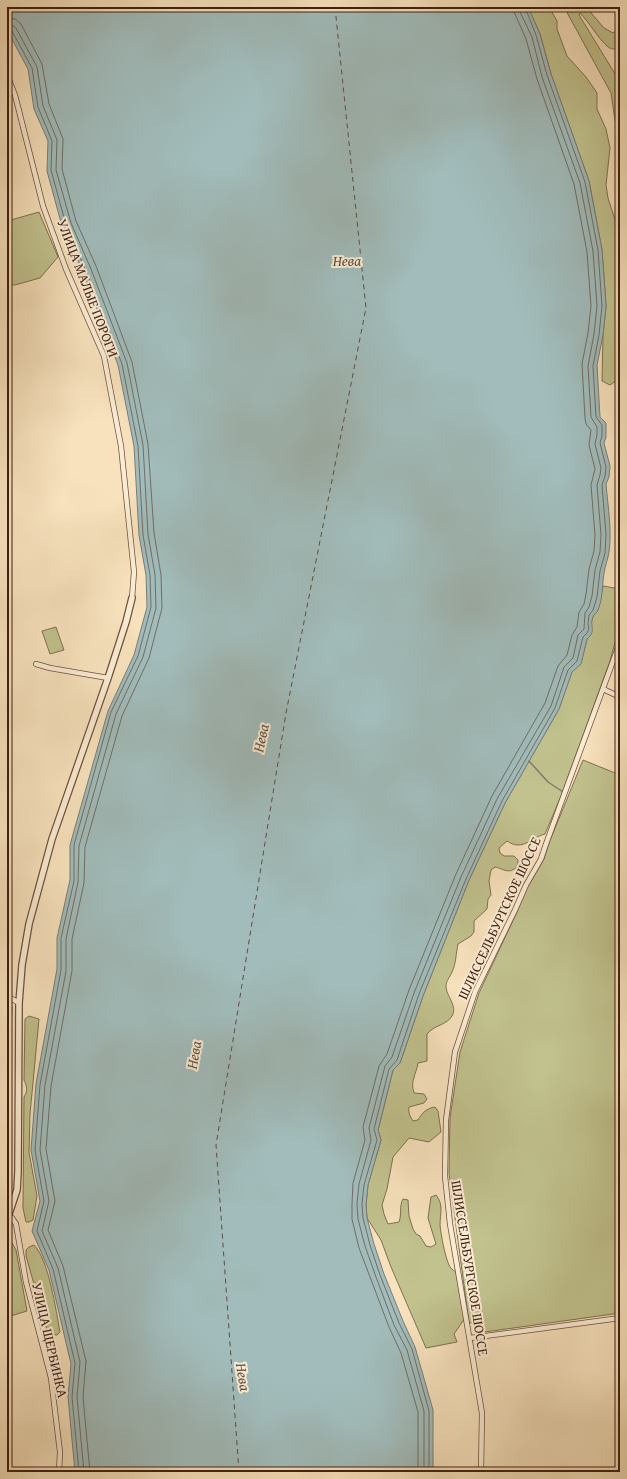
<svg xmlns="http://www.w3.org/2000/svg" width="627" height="1479" viewBox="0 0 627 1479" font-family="'Gentium Book Plus',serif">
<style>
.green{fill:#c1c28e;stroke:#807050}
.water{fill:#a1bcbb;stroke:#7a7d77}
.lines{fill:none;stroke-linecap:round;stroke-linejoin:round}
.shore{stroke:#706e66;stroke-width:1}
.stream{stroke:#7a7d77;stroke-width:1.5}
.ferry{stroke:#5d4e44;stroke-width:1;stroke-dasharray:5 4;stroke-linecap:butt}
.minor-casing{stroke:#6e503c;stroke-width:6}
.tertiary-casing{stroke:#6e503c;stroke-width:8}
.minor{stroke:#faecd4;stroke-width:4.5}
.tertiary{stroke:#faecd4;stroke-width:5.5}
.labels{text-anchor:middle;stroke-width:4;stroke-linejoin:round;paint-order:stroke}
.street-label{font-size:14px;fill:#401f11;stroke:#faecd4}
.water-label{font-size:15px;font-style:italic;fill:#5d4e44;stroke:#faecd4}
</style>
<rect width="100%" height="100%" fill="#f7e2bd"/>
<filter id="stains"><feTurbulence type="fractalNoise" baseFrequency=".005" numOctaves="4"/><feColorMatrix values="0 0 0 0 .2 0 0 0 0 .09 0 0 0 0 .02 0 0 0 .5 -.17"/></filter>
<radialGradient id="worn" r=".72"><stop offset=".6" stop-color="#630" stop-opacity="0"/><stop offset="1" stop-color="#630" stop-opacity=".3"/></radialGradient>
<!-- green -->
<path class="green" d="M 528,7 L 549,7 L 557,21 L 557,29 L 567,56 L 586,77 L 597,93 L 597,109 L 606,129 L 610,148 L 606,185 L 608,198 L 620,235 L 620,378 L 610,385 L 602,381 L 603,335 L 606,306 L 604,277 L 602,250 L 589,181 L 551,74 L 540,34 Z
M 564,7 L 586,7 L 604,28 L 613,33 L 617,30 L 620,22 L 620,57 L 616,49 C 613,49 610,49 607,46 C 597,37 590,23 580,13 L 579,15 L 620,82 L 620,154 L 611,93 Z
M 7,208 L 11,220 L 39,212 L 58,257 L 40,278 L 15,285 L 7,284 Z
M 603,586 L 620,589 L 620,624 L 610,661 L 561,796 L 545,834 C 536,836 526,846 517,845 C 514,845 510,843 507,841 L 499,848 L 500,853 L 504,856 L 514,856 L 518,860 L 518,866 C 509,875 504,869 495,867 L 491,870 L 489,881 L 491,895 L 488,899 L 487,909 L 474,921 L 474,932 L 471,936 L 458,944 C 456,953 456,964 452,972 C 450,977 446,981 446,986 C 446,996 458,1006 452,1016 C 447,1025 434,1025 427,1034 L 427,1061 L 418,1063 C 416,1075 410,1081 414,1093 L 424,1094 L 427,1099 L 424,1103 L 409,1107 C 408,1113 410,1116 413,1121 L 418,1120 C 422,1113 427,1108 435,1107 L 438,1111 L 441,1132 L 429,1142 L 409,1138 L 393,1157 L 387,1189 L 382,1205 L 384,1214 L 388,1224 L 399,1222 C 402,1214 399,1206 403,1199 L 408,1200 L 409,1216 L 413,1229 L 416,1234 L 420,1236 L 426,1246 L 431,1247 L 436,1244 L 428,1218 L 431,1197 L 436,1195 C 444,1205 440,1213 440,1225 C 441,1236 445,1256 449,1265 C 450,1268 453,1270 456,1272 L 465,1318 L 454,1334 L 457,1342 L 426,1348 L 391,1267 L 381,1240 L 367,1218 L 366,1205 L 368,1185 L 381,1140 L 378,1130 L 393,1070 L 400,1063 L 423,996 L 469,880 L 505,803 L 559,709 L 572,671 L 581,663 L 593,616 L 597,612 Z
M 56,627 L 64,650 L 50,654 L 42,631 Z
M 583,760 L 620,775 L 620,1313 L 485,1332 L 482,1322 L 469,1323 L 449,1173 L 450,1118 L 460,1052 L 479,993 L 517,912 L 528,886 L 544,859 L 549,843 Z
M 7,1006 L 12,1007 L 7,1130 Z
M 29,1016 L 39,1019 L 30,1114 L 29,1152 L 37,1196 L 33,1220 L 29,1222 L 26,1222 L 23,1208 L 24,1097 C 28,1091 27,1086 24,1080 L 25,1019 Z
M 7,1241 L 12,1243 L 16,1250 L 27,1311 L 7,1317 Z
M 34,1245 C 49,1260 56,1311 60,1332 L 57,1335 L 50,1334 L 47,1330 L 26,1256 L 26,1250 L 29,1247 Z"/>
<!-- water -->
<path class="water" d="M 7,7 L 528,7 L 540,34 L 551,74 L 589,181 L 602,250 L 604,277 L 606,306 L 603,335 L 597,365 L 600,417 L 606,423 L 606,437 L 604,443 L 610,466 L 609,477 L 606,484 C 608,507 612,530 609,552 C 608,559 605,566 604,573 C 602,585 603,601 597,612 C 595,615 594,613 593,617 C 589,626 597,631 587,639 L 581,664 L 572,672 L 559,709 L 505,803 L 469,880 L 423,996 L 400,1063 L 393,1070 L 378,1130 L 381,1140 L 368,1185 L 366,1205 L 367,1218 L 374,1244 L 384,1274 L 403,1321 L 415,1347 L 433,1410 L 433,1472 L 75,1472 L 68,1397 L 71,1364 L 49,1270 L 32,1231 L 40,1201 L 31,1150 L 36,1084 L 57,969 L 57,938 L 70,880 L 70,845 L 108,711 L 134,655 L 147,607 L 146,575 L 139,535 L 134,446 L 118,365 L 83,272 L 62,226 L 47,171 L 48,141 L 34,109 L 28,69 L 7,30 Z"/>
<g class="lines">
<!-- shore -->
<path class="shore" d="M 7,18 L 15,19 L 21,24 L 42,64 L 49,104 L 63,139 L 62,169 L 76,221 L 96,266 L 132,362 L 148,444 L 154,533 L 161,575 L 162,608 L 149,658 L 122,716 L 85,847 L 84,883 L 72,939 L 72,971 L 51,1086 L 46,1149 L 55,1201 L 48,1230 L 63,1266 L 86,1361 L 83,1397 L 90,1472
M 7,24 L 12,25 L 16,28 L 37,67 L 43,106 L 57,140 L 56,170 L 71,223 L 91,269 L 127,363 L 143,445 L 148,534 L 155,575 L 156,608 L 143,657 L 116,714 L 79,846 L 78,882 L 66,939 L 66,971 L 45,1085 L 40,1150 L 49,1201 L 42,1231 L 58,1268 L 80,1362 L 77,1397 L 84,1472
M 7,29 L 12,31 L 32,68 L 38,107 L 52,141 L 51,170 L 66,225 L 86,271 L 122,364 L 138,446 L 143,535 L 150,575 L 151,607 L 138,656 L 111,712 L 74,845 L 74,881 L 61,938 L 61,970 L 40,1085 L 35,1150 L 44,1201 L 37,1231 L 53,1269 L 75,1363 L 72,1397 L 79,1472
M 418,1472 L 418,1412 L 401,1353 L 389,1327 L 359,1248 L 352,1219 L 352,1204 L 353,1183 L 365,1140 L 363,1127 L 379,1066 L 387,1054 L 409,990 L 456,874 L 492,796 L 545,703 L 558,666 L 567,655 L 572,635 L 577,627 L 579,612 L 584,604 L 586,594 L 589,569 L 594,551 L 595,535 L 591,485 L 595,469 L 589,445 L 591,430 L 586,424 L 585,418 L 582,364 L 588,333 L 591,306 L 587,252 L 574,184 L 537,79 L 526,39 L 515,14 L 513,7
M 424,1472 L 424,1411 L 407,1350 L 394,1325 L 376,1277 L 365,1246 L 358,1219 L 357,1204 L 359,1184 L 371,1140 L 369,1128 L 385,1066 L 392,1057 L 414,993 L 461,877 L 497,799 L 551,706 L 564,667 L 573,658 L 578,635 L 584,629 L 585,613 L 589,607 L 592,596 L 595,570 L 600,552 L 601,535 L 597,485 L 600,475 L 601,468 L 595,444 L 597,435 L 597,427 L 591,417 L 588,366 L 594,334 L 597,306 L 593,251 L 580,183 L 542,77 L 532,37 L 520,12 L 519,7
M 429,1472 L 429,1411 L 412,1349 L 399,1323 L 380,1275 L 370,1245 L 363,1218 L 362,1204 L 364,1185 L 377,1140 L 374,1129 L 389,1069 L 397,1060 L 419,994 L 466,879 L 502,801 L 555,708 L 568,670 L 577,661 L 583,637 L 587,633 L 589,629 L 588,624 L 589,615 L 593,610 L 597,597 L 600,571 L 605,553 L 606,534 L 602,485 L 605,476 L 606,467 L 600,443 L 602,436 L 602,425 L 596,417 L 593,366 L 599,335 L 602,306 L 598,250 L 585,182 L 547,75 L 536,35 L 525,7"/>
<!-- stream -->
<path class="stream" d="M 529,761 L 548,782 L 563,792"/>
<!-- ferry -->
<path class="ferry" d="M 239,1472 L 216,1145 L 286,713 L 366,308 L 335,7"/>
<defs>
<path id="minor" d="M 7,75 L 15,95 L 43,206 L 66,269 L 104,356 L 121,446 L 134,572 L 132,598
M 36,664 L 50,668 L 108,678
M 603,689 L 620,697
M 7,996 L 19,1003
M 8,1217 L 12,1218 L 16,1224 L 26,1282 L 51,1378 L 60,1452 L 59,1472
M 470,1338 L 620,1318
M 481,1472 L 482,1413 L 450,1224 L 445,1176 L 446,1120 L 455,1052 L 475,992 L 515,910 L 526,885 L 541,859 L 546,844 L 620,642"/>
<path id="tertiary" d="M 7,1220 L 17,1190 L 18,1172 L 19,1003 L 22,965 L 29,924 L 52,839 L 108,678 L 126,622 L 132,598"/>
</defs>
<!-- minor casing -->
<use href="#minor" class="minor-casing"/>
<!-- tertiary casing -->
<use href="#tertiary" class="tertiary-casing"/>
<!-- minor -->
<use href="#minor" class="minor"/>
<!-- tertiary -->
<use href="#tertiary" class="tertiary"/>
</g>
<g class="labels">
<!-- street labels -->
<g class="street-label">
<text transform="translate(88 288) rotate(69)" y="5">УЛИЦА МАЛЫЕ ПОРОГИ</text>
<text transform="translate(499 918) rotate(-65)" y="5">ШЛИССЕЛЬБУРГСКОЕ ШОССЕ</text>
<text transform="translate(470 1268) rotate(81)" y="5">ШЛИССЕЛЬБУРГСКОЕ ШОССЕ</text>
<text transform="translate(50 1340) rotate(77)" y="5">УЛИЦА ЩЕРБИНКА</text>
</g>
<!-- water labels -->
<g class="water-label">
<text x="347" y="266">Нева</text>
<text transform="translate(261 738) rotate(-78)" y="5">Нева</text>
<text transform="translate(194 1055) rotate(-80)" y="5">Нева</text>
<text transform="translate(243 1377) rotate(81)" y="5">Нева</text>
</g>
</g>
<!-- margin -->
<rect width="627" height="1479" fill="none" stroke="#f7e2bd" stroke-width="24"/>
<rect x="8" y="8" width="611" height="1463" fill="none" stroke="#401f11" stroke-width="2"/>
<rect x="12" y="12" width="603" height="1455" fill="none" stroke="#401f11"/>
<rect width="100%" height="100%" filter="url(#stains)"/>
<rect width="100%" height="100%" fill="url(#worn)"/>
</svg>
